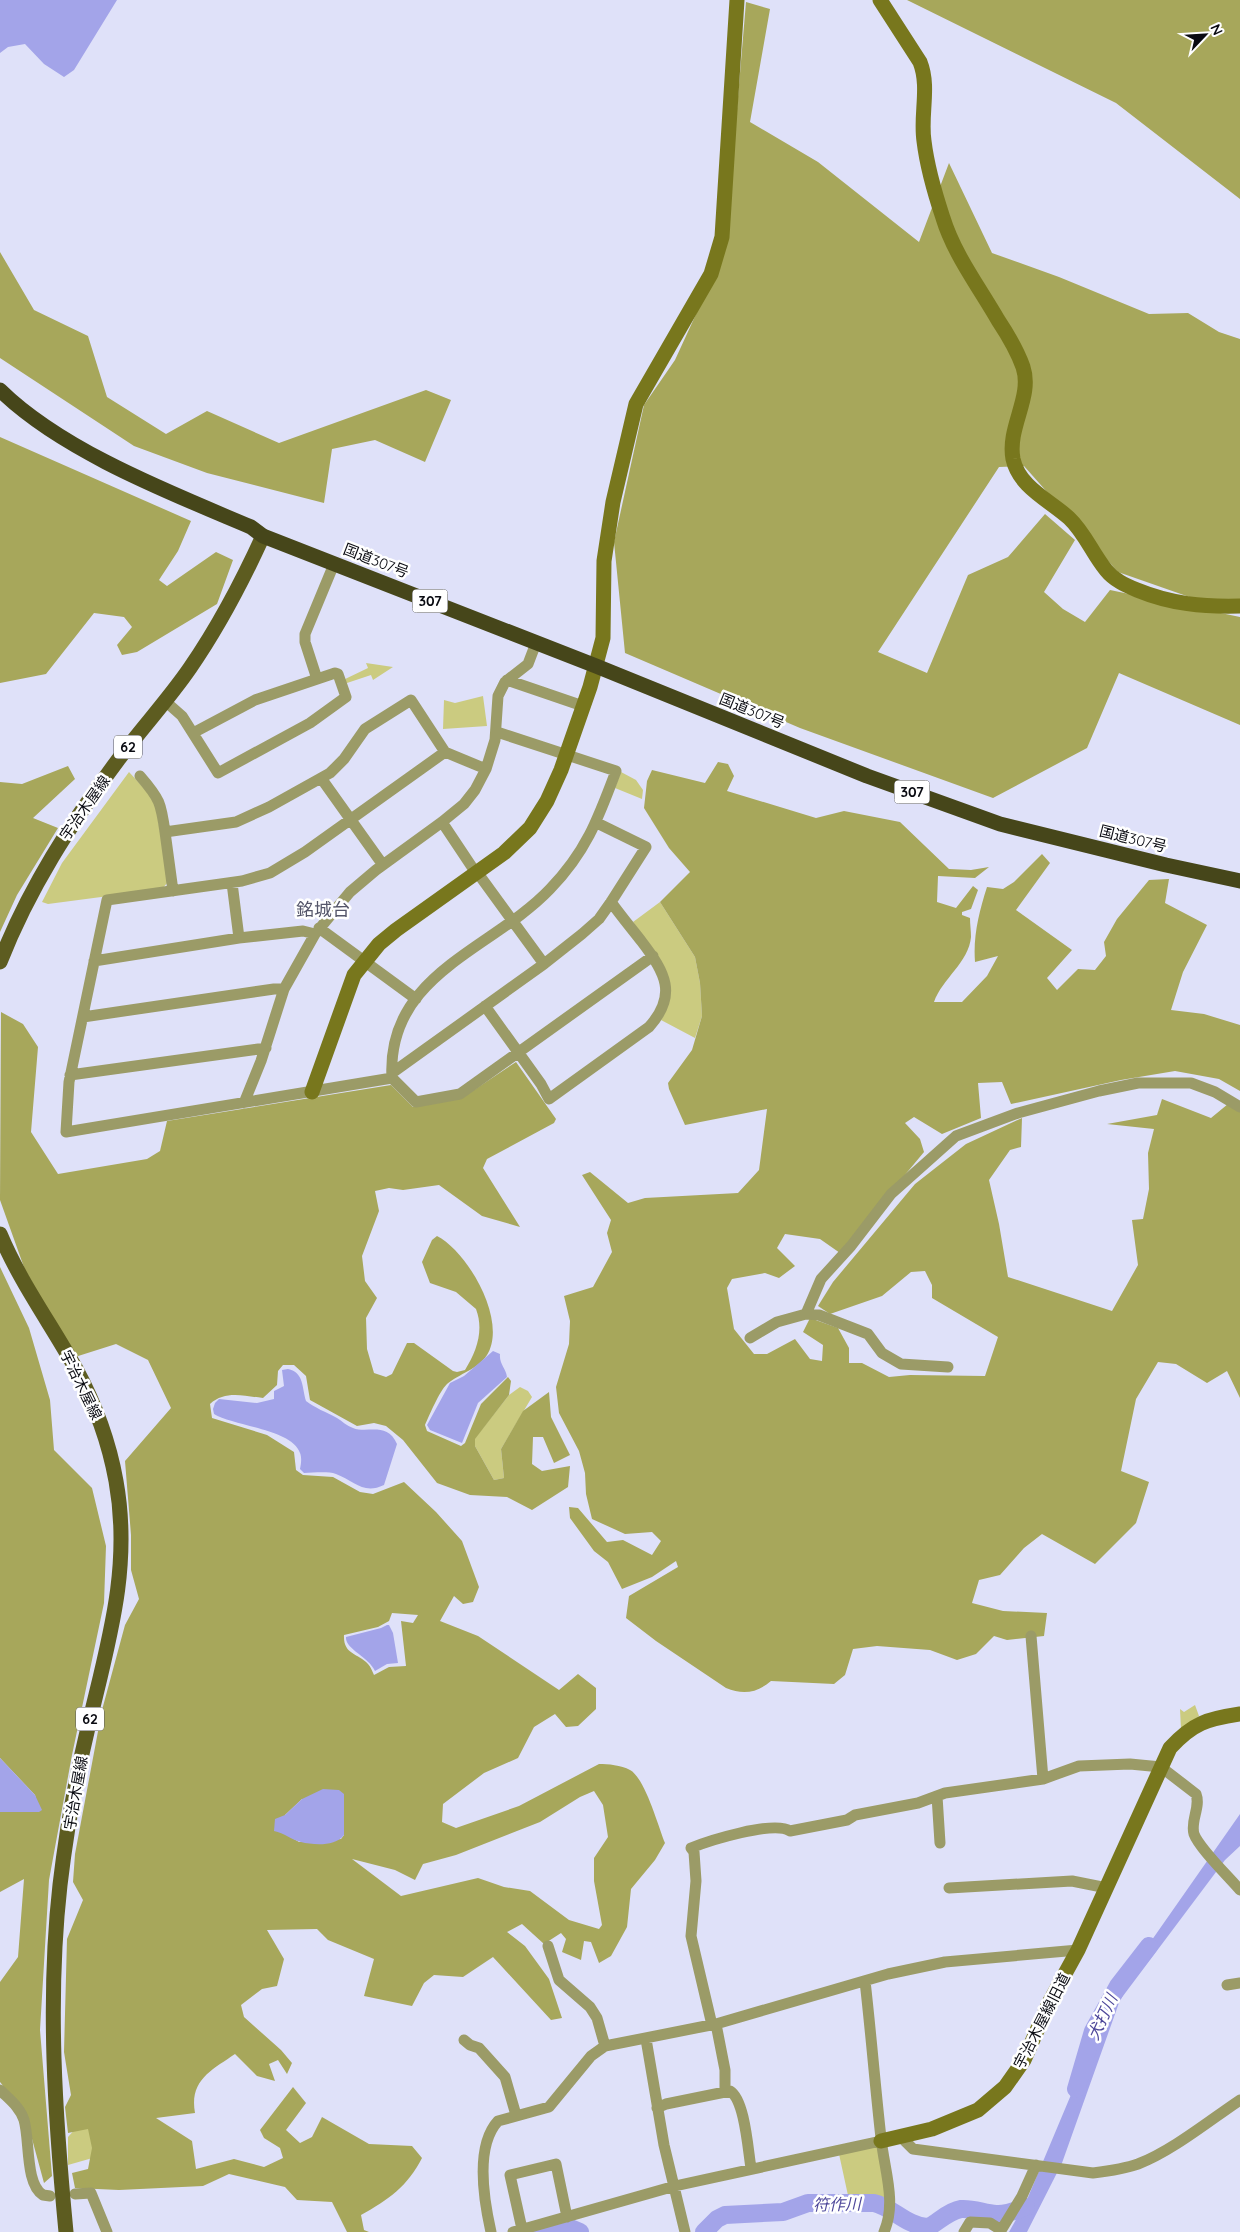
<svg xmlns="http://www.w3.org/2000/svg" width="1240" height="2232" viewBox="0 0 1240 2232" font-family="Quicksand,'Noto Sans JP',sans-serif">
<style>
.green{fill:#cbcb80}
.forest{fill:#a7a75b;fill-rule:evenodd}
.water{fill:#a3a4e9}
.lines{fill:none;stroke-linecap:round;stroke-linejoin:round}
.river{stroke:#a3a4e9;stroke-width:18}
.street{stroke:#9b9b67;stroke-width:11}
.secondary{stroke:#78771d;stroke-width:15}
.primary{stroke:#5d5c20;stroke-width:15}
.highway{stroke:#46461a;stroke-width:15}
.labels{text-anchor:middle;stroke-width:5;stroke-linejoin:round;paint-order:stroke}
.shield{fill:#fff;stroke:#545459;stroke-width:1}
.shield-label{font-size:14px;font-weight:bold;fill:#0a0b12}
.street-label{font-size:15px;fill:#0a0b12;stroke:#fff}
.water-label{font-size:16px;font-style:italic;fill:#4e489a;stroke:#fff}
.quarter-label{font-size:18px;fill:#55566a;stroke:#fff}
</style>
<rect width="100%" height="100%" fill="#dfe1f9"/>
<!-- green -->
<path class="green" d="M 366,663 L 393,667 L 373,680 L 371,675 L 341,685 L 341,681 L 368,668 Z
M 483,696 L 487,726 L 443,729 L 444,700 L 455,703 Z
M 129,772 L 155,800 L 168,882 L 162,889 L 48,904 L 42,902 L 62,863 Z
M 621,772 L 636,780 L 643,790 L 642,799 L 615,788 Z
M 660,902 L 695,957 L 700,983 L 702,1016 L 695,1038 L 661,1020 C 685,982 654,952 633,922 Z
M 520,1387 L 528,1391 L 532,1397 L 501,1449 L 504,1478 L 494,1480 L 475,1446 L 475,1438 L 509,1395 Z
M 1195,1705 L 1199,1716 L 1181,1729 L 1180,1709 L 1184,1712 Z
M 87,2116 L 96,2157 L 68,2165 L 68,2137 Z
M 881,2143 L 885,2166 L 884,2203 L 849,2200 L 839,2154 Z"/>
<!-- forest -->
<path class="forest" d="M 907,0 L 1240,0 L 1240,199 L 1116,103 Z
M 746,2 L 770,9 L 750,122 L 818,162 L 919,242 L 949,163 L 992,253 L 1059,277 L 1149,314 L 1188,313 L 1219,332 L 1240,339 L 1240,602 L 1198,600 L 1118,572 L 1024,466 L 999,467 L 878,652 L 927,673 L 968,575 L 1008,557 L 1045,514 L 1075,540 L 1044,592 L 1063,609 L 1085,622 L 1110,590 L 1240,617 L 1240,725 L 1119,673 L 1087,748 L 993,798 L 800,728 L 625,653 L 614,542 L 644,405 L 675,360 L 725,251 Z
M 0,252 L 34,310 L 88,336 L 107,397 L 166,434 L 207,411 L 279,443 L 426,390 L 451,400 L 425,462 L 375,440 L 332,449 L 324,503 L 207,473 L 134,446 L 0,358 Z
M 0,437 L 191,521 L 178,551 L 159,580 L 167,586 L 216,552 L 233,560 L 217,604 L 137,652 L 122,655 L 117,645 L 132,627 L 124,617 L 94,613 L 46,674 L 0,683 Z
M 718,762 L 728,764 L 734,776 L 727,791 L 816,818 L 844,811 L 900,822 L 949,869 L 971,870 L 989,867 L 975,878 L 938,876 L 937,902 L 956,908 L 973,886 L 978,890 L 971,909 L 962,912 L 962,915 L 970,918 C 970,924 971,931 971,937 C 969,962 942,979 934,1002 L 962,1002 L 987,976 L 998,956 L 975,962 C 973,936 979,912 987,887 L 1003,889 L 1014,882 L 1042,854 L 1050,863 L 1016,910 L 1072,950 L 1047,978 L 1057,990 L 1078,969 L 1095,970 L 1106,956 L 1104,942 L 1117,919 L 1149,880 L 1169,879 L 1165,903 L 1207,925 L 1183,972 L 1171,1010 L 1204,1014 L 1240,1025 L 1240,1091 L 1219,1079 L 1175,1071 L 1121,1080 L 1011,1104 L 1002,1082 L 978,1083 L 981,1118 L 942,1134 L 914,1117 L 905,1123 L 920,1139 L 924,1152 L 840,1253 L 820,1239 L 785,1234 L 777,1248 L 795,1266 L 779,1278 L 765,1273 L 732,1279 L 727,1288 L 734,1329 L 754,1354 L 767,1354 L 795,1339 L 810,1359 L 822,1361 L 823,1345 L 803,1332 L 810,1318 L 838,1328 L 849,1348 L 849,1363 L 862,1363 L 889,1377 L 910,1375 L 985,1376 L 998,1337 L 932,1298 L 932,1285 L 925,1271 L 911,1272 L 882,1296 L 830,1314 L 818,1306 L 833,1282 L 915,1184 L 966,1144 L 1022,1118 L 1021,1147 L 1010,1150 L 989,1180 L 999,1224 L 1008,1277 L 1112,1311 L 1138,1265 L 1132,1220 L 1143,1219 L 1149,1189 L 1148,1153 L 1154,1129 L 1107,1124 L 1157,1115 L 1162,1099 L 1211,1118 L 1228,1104 L 1240,1112 L 1240,1398 L 1227,1371 L 1207,1383 L 1176,1364 L 1158,1362 L 1136,1399 L 1121,1471 L 1149,1482 L 1136,1523 L 1095,1564 L 1042,1534 L 1024,1548 L 1000,1575 L 979,1580 L 972,1603 L 1003,1611 L 1047,1613 L 1044,1636 L 1007,1640 L 994,1636 L 976,1654 L 957,1660 L 930,1650 L 877,1646 L 853,1649 L 845,1675 L 834,1684 L 771,1681 C 757,1693 743,1695 726,1688 L 656,1641 L 626,1618 L 629,1596 L 678,1567 L 676,1561 L 652,1577 L 622,1589 L 608,1562 L 594,1551 L 570,1518 L 569,1507 L 578,1508 L 607,1542 L 623,1540 L 652,1555 L 661,1541 L 652,1532 L 625,1534 L 592,1519 L 586,1494 L 585,1473 L 579,1451 L 559,1413 L 556,1387 L 569,1344 L 570,1321 L 564,1296 L 593,1287 L 612,1252 L 607,1233 L 611,1220 L 582,1175 L 590,1172 L 628,1203 L 645,1198 L 738,1193 L 759,1170 L 767,1109 L 685,1125 L 669,1089 L 668,1083 L 692,1050 L 702,1016 L 700,983 L 695,957 L 660,902 L 690,872 L 669,848 L 644,808 L 647,781 L 652,770 L 705,783 Z
M 68,766 L 75,779 L 33,818 L 58,828 L 17,895 L 0,932 L 0,782 L 22,784 Z
M 1,1012 L 23,1024 L 38,1047 L 31,1132 L 58,1174 L 147,1159 L 160,1151 L 167,1121 L 391,1085 L 413,1107 L 462,1098 L 516,1062 L 556,1119 L 554,1123 L 487,1159 L 483,1168 L 520,1227 L 482,1216 L 439,1185 L 403,1190 L 389,1188 L 375,1191 L 379,1211 L 362,1256 L 365,1281 L 377,1298 L 366,1318 L 367,1349 L 374,1373 L 386,1377 L 392,1374 L 407,1343 L 414,1343 L 453,1371 L 457,1372 L 465,1370 C 477,1351 484,1330 476,1309 L 456,1292 L 430,1283 L 422,1262 L 432,1240 L 437,1236 C 468,1252 508,1321 487,1355 C 478,1369 459,1374 447,1384 C 439,1392 430,1414 425,1425 L 427,1431 L 461,1446 L 465,1443 L 481,1404 L 508,1377 L 511,1381 L 509,1395 L 475,1439 L 475,1446 L 494,1480 L 504,1478 L 501,1449 L 523,1411 L 549,1392 L 551,1417 L 570,1455 L 554,1463 L 543,1437 L 533,1437 L 532,1464 L 542,1471 L 570,1466 L 568,1487 L 532,1510 L 507,1497 L 470,1495 L 437,1483 L 403,1440 L 386,1426 L 374,1423 L 357,1426 L 310,1400 L 306,1376 L 294,1365 L 283,1365 L 278,1371 L 277,1385 L 263,1398 C 244,1396 225,1390 210,1404 L 212,1418 L 267,1435 L 294,1452 L 296,1470 L 303,1475 L 333,1477 L 360,1492 L 373,1494 L 404,1482 L 436,1512 L 462,1541 L 479,1587 L 473,1602 L 463,1604 L 454,1596 L 440,1621 L 478,1636 L 559,1690 L 578,1674 L 596,1688 L 596,1709 L 578,1726 L 566,1727 L 555,1714 L 534,1727 L 518,1758 L 484,1773 L 443,1804 L 442,1822 L 456,1828 L 519,1806 L 599,1764 C 608,1764 621,1765 630,1770 C 645,1778 658,1826 665,1843 L 655,1860 L 631,1889 L 627,1927 L 611,1956 L 599,1963 L 591,1942 L 584,1941 L 581,1960 L 562,1952 L 566,1939 L 561,1933 L 544,1944 L 522,1924 L 507,1932 L 525,1946 L 549,1979 L 562,2018 L 551,2020 L 493,1957 L 463,1977 L 434,1975 L 424,1983 L 412,2006 L 364,1996 L 374,1959 L 328,1940 L 317,1929 L 267,1930 L 284,1959 L 277,1986 L 262,1989 L 241,2005 L 244,2017 L 281,2050 L 292,2063 L 287,2074 L 278,2060 L 269,2064 L 275,2081 L 257,2076 L 235,2054 C 212,2070 189,2080 195,2113 L 156,2118 L 192,2141 L 196,2169 L 234,2159 L 264,2167 L 283,2158 L 280,2148 L 264,2138 L 260,2130 L 293,2087 L 306,2103 L 286,2130 L 300,2143 L 312,2137 L 322,2117 L 369,2144 L 412,2146 L 422,2158 C 408,2186 388,2200 361,2215 L 364,2230 L 369,2232 L 347,2232 L 332,2202 L 297,2200 L 285,2187 L 229,2174 L 203,2186 L 119,2190 L 75,2188 L 72,2173 L 88,2169 L 92,2148 L 88,2129 L 68,2133 L 65,2107 L 71,2095 L 64,2052 L 67,1939 L 83,1900 L 73,1882 L 75,1854 L 102,1710 L 125,1625 L 139,1599 L 131,1570 L 131,1535 L 125,1461 L 171,1408 L 148,1360 L 116,1344 L 75,1357 L 25,1270 L 0,1200 ZM 392,1613 L 418,1615 L 413,1623 L 401,1621 L 406,1666 L 389,1667 L 374,1675 C 372,1671 371,1667 368,1664 C 358,1653 343,1655 344,1635 L 378,1627 L 389,1621 ZM 594,1791 L 603,1805 L 608,1837 L 594,1858 L 594,1881 L 602,1925 L 599,1929 L 569,1920 L 530,1891 L 504,1887 L 478,1878 L 401,1896 L 352,1859 L 395,1870 L 415,1880 L 423,1864 L 456,1855 L 540,1822 L 580,1797 ZM 302,1799 L 344,1801 L 344,1835 L 341,1839 L 299,1842 L 284,1833 L 285,1815 Z
M 0,1267 L 29,1328 L 50,1400 L 54,1450 L 92,1488 L 106,1546 L 104,1603 L 72,1755 L 49,1880 L 40,2030 L 52,2176 L 44,2183 L 25,2113 L 0,2082 L 0,1982 L 18,1957 L 24,1879 L 0,1892 L 0,1812 L 39,1812 L 35,1795 L 0,1758 Z"/>
<!-- water -->
<path class="water" d="M 0,0 L 117,0 L 74,70 L 64,77 L 44,64 L 25,44 L 8,47 L 0,53 Z
M 493,1351 L 500,1354 C 499,1364 506,1368 507,1377 L 478,1403 L 462,1443 L 430,1430 L 427,1425 L 450,1383 L 464,1376 Z
M 288,1369 C 304,1372 302,1388 306,1401 C 315,1408 326,1412 337,1418 C 342,1421 347,1426 353,1428 C 367,1434 387,1421 397,1444 L 384,1485 C 363,1495 355,1481 336,1474 C 327,1471 313,1473 304,1473 L 300,1469 C 301,1464 302,1458 300,1453 C 292,1429 233,1426 214,1414 L 213,1409 L 215,1403 L 219,1399 L 257,1403 L 274,1399 L 274,1391 L 284,1386 L 282,1370 Z
M 387,1625 L 389,1625 L 393,1633 L 398,1663 L 387,1664 L 375,1671 C 369,1657 345,1649 346,1637 L 381,1628 Z
M 0,1758 L 35,1795 L 42,1810 L 39,1812 L 0,1812 Z
M 323,1789 L 339,1790 L 344,1794 L 344,1835 C 335,1847 313,1845 301,1842 C 292,1840 284,1833 274,1831 L 275,1819 L 285,1815 L 302,1799 Z
M 1240,1814 L 1240,1846 L 1225,1860 L 1120,2000 L 1062,2163 L 1027,2232 L 1009,2232 L 1026,2202 L 1112,1997 Z"/>
<g class="lines">
<!-- river -->
<path class="river" d="M 1076,2089 L 1093,2031 L 1118,1986 L 1149,1946
M 534,2232 L 561,2224 L 580,2232
M 704,2232 L 717,2219 L 725,2215 L 783,2212 L 808,2203 L 874,2203 C 892,2207 907,2226 927,2227 C 933,2227 947,2211 961,2209 C 973,2208 984,2213 996,2214 C 1005,2215 1017,2210 1026,2207"/>
<!-- street -->
<path class="street" d="M 317,679 L 305,642 L 305,634 L 334,564
M 507,680 L 583,706
M 165,701 L 182,716 L 218,773 L 310,723 L 346,697 L 338,674 L 335,673 L 255,700 L 193,733
M 497,732 L 616,771 C 598,819 586,852 550,889 C 492,950 386,974 392,1078 L 416,1102 L 460,1094 L 653,956
M 140,776 C 160,799 161,803 165,832
M 321,778 L 383,865
M 442,822 L 476,873
M 477,872 L 544,964
M 232,883 L 239,938
M 173,891 L 165,832 L 236,822 L 269,807 L 330,773 L 344,759 L 365,729 L 411,700 L 445,752 L 486,769
M 319,928 L 416,999
M 94,961 L 239,938 L 303,931 L 315,934
M 485,1006 L 541,1084 L 549,1099 L 649,1027 C 678,995 665,972 642,942 C 632,929 621,916 611,902
M 83,1017 L 274,989 L 284,989
M 392,1073 L 544,964 L 582,934 L 599,919 L 611,902 L 646,847 L 597,823
M 70,1075 L 266,1048
M 392,1078 L 66,1132 L 69,1082 L 107,900 L 242,881 L 270,873 L 305,852 L 445,752
M 244,1103 L 261,1061 L 284,989 L 315,934 L 350,892 L 376,870 L 442,822 L 464,804 L 475,790 L 486,769 L 495,740 L 498,696 L 505,682 L 528,664 L 536,643
M 806,1314 L 819,1315 L 868,1334 L 882,1353 L 901,1364 L 948,1367
M 750,1338 L 777,1322 L 806,1314 L 821,1279 L 851,1246 L 891,1194 L 956,1136 L 1018,1113 L 1099,1091 L 1138,1083 L 1191,1083 L 1215,1092 L 1240,1107
M 1031,1636 L 1043,1779
M 937,1796 L 940,1843
M 949,1888 L 1072,1881 L 1107,1888
M 548,1946 L 559,1980 L 590,2007 L 597,2018 L 605,2046
M 865,1981 C 871,2033 875,2085 881,2138 C 884,2169 897,2202 884,2232
M 1227,1985 L 1240,1983
M 716,2024 L 725,2070 L 725,2091
M 712,2025 L 691,1936 L 696,1881 L 694,1852 L 691,1848 C 708,1841 774,1820 790,1831 L 847,1820 L 855,1815 L 918,1803 L 945,1793 L 1043,1779 L 1079,1766 L 1130,1764 L 1161,1767 L 1196,1794 C 1201,1807 1190,1821 1194,1834 C 1199,1848 1229,1877 1240,1890
M 646,2039 L 664,2145 L 685,2232
M 464,2040 L 470,2045 L 479,2048 L 505,2077 L 516,2115
M 0,2090 C 9,2099 20,2107 24,2120 C 30,2140 25,2184 43,2195 L 50,2196
M 657,2108 L 666,2104 L 730,2091 C 745,2100 748,2151 751,2168
M 901,2137 L 913,2149 L 1093,2173 C 1109,2171 1124,2169 1138,2164 C 1172,2151 1210,2120 1240,2100
M 75,2194 L 91,2193 L 107,2232
M 522,2229 L 510,2175 L 556,2164 L 567,2217
M 491,2232 C 484,2201 475,2146 498,2121 L 549,2107 L 591,2056 L 605,2046 L 716,2024 L 888,1974 L 945,1962 L 1078,1950
M 513,2232 L 675,2186 L 881,2141
M 964,2232 L 970,2222 L 990,2223 L 1001,2230
M 1000,2232 L 1022,2196 L 1036,2165"/>
<!-- secondary -->
<path class="secondary" d="M 880,0 L 920,62 C 930,87 920,115 924,141 C 927,166 935,194 943,218 C 954,254 979,287 998,320 C 1008,335 1017,350 1023,367 C 1033,397 1007,427 1013,459 C 1019,487 1049,500 1069,518 C 1085,533 1092,553 1106,570 C 1114,580 1125,585 1137,590 C 1171,604 1203,607 1240,606
M 312,1092 L 354,975 L 379,944 L 396,930 L 504,853 L 530,828 L 547,801 L 561,770 L 590,687 L 603,638 L 604,561 L 613,502 L 636,404 L 711,274 L 722,237 L 737,0
M 881,2141 L 932,2129 L 978,2110 L 1005,2087 L 1024,2060 L 1050,2001 L 1078,1950 L 1170,1748 C 1193,1723 1207,1719 1240,1714"/>
<!-- primary -->
<path class="primary" d="M 0,962 C 29,888 71,823 118,760 C 141,729 168,700 190,668 C 219,626 242,582 263,536
M 0,1234 C 20,1282 51,1324 76,1369 C 95,1404 109,1442 116,1481 C 132,1570 107,1646 87,1732 C 75,1782 66,1834 60,1885 C 47,2000 55,2117 66,2232"/>
<!-- highway -->
<path class="highway" d="M 0,390 C 62,451 171,493 251,527 L 263,536 L 596,666 L 867,776 L 1000,824 L 1166,865 L 1240,881"/>
</g>
<g class="labels">
<!-- shield labels -->
<g class="shield">
<rect x="412.5" y="589.5" width="35" height="23" rx="4"/>
<rect x="114" y="735.5" width="28" height="23" rx="4"/>
<rect x="894.5" y="780.5" width="35" height="23" rx="4"/>
<rect x="76" y="1707.5" width="28" height="23" rx="4"/>
</g>
<g class="shield-label">
<text x="430" y="606">307</text>
<text x="128" y="752">62</text>
<text x="912" y="797">307</text>
<text x="90" y="1724">62</text>
</g>
<!-- street labels -->
<g class="street-label">
<text transform="translate(376 561) rotate(21)" y="5">国道307号</text>
<text transform="translate(752 711) rotate(22)" y="5">国道307号</text>
<text transform="translate(85 808) rotate(-55)" y="5">宇治木屋線</text>
<text transform="translate(1133 839) rotate(14)" y="5">国道307号</text>
<text transform="translate(81 1385) rotate(64)" y="5">宇治木屋線</text>
<text transform="translate(76 1793) rotate(-80)" y="5">宇治木屋線</text>
<text transform="translate(1042 2021) rotate(-63)" y="5">宇治木屋線旧道</text>
</g>
<!-- water labels -->
<g class="water-label">
<text transform="translate(1102 2017) rotate(-65)" y="6">犬打川</text>
<text transform="translate(837 2204) rotate(-1)" y="6">符作川</text>
</g>
<!-- quarter labels -->
<g class="quarter-label">
<text x="323" y="916">銘城台</text>
</g>
</g>
<!-- north arrow -->
<g transform="translate(1205 35) rotate(65)" stroke="#ffffff" stroke-width="4" paint-order="stroke">
<path d="M0-4L9 19L0 12L-9 19Z" fill="#0a0b12"/>
<text y="-8" font-size="14" font-weight="bold" text-anchor="middle" fill="#0a0b12">N</text>
</g>
</svg>
